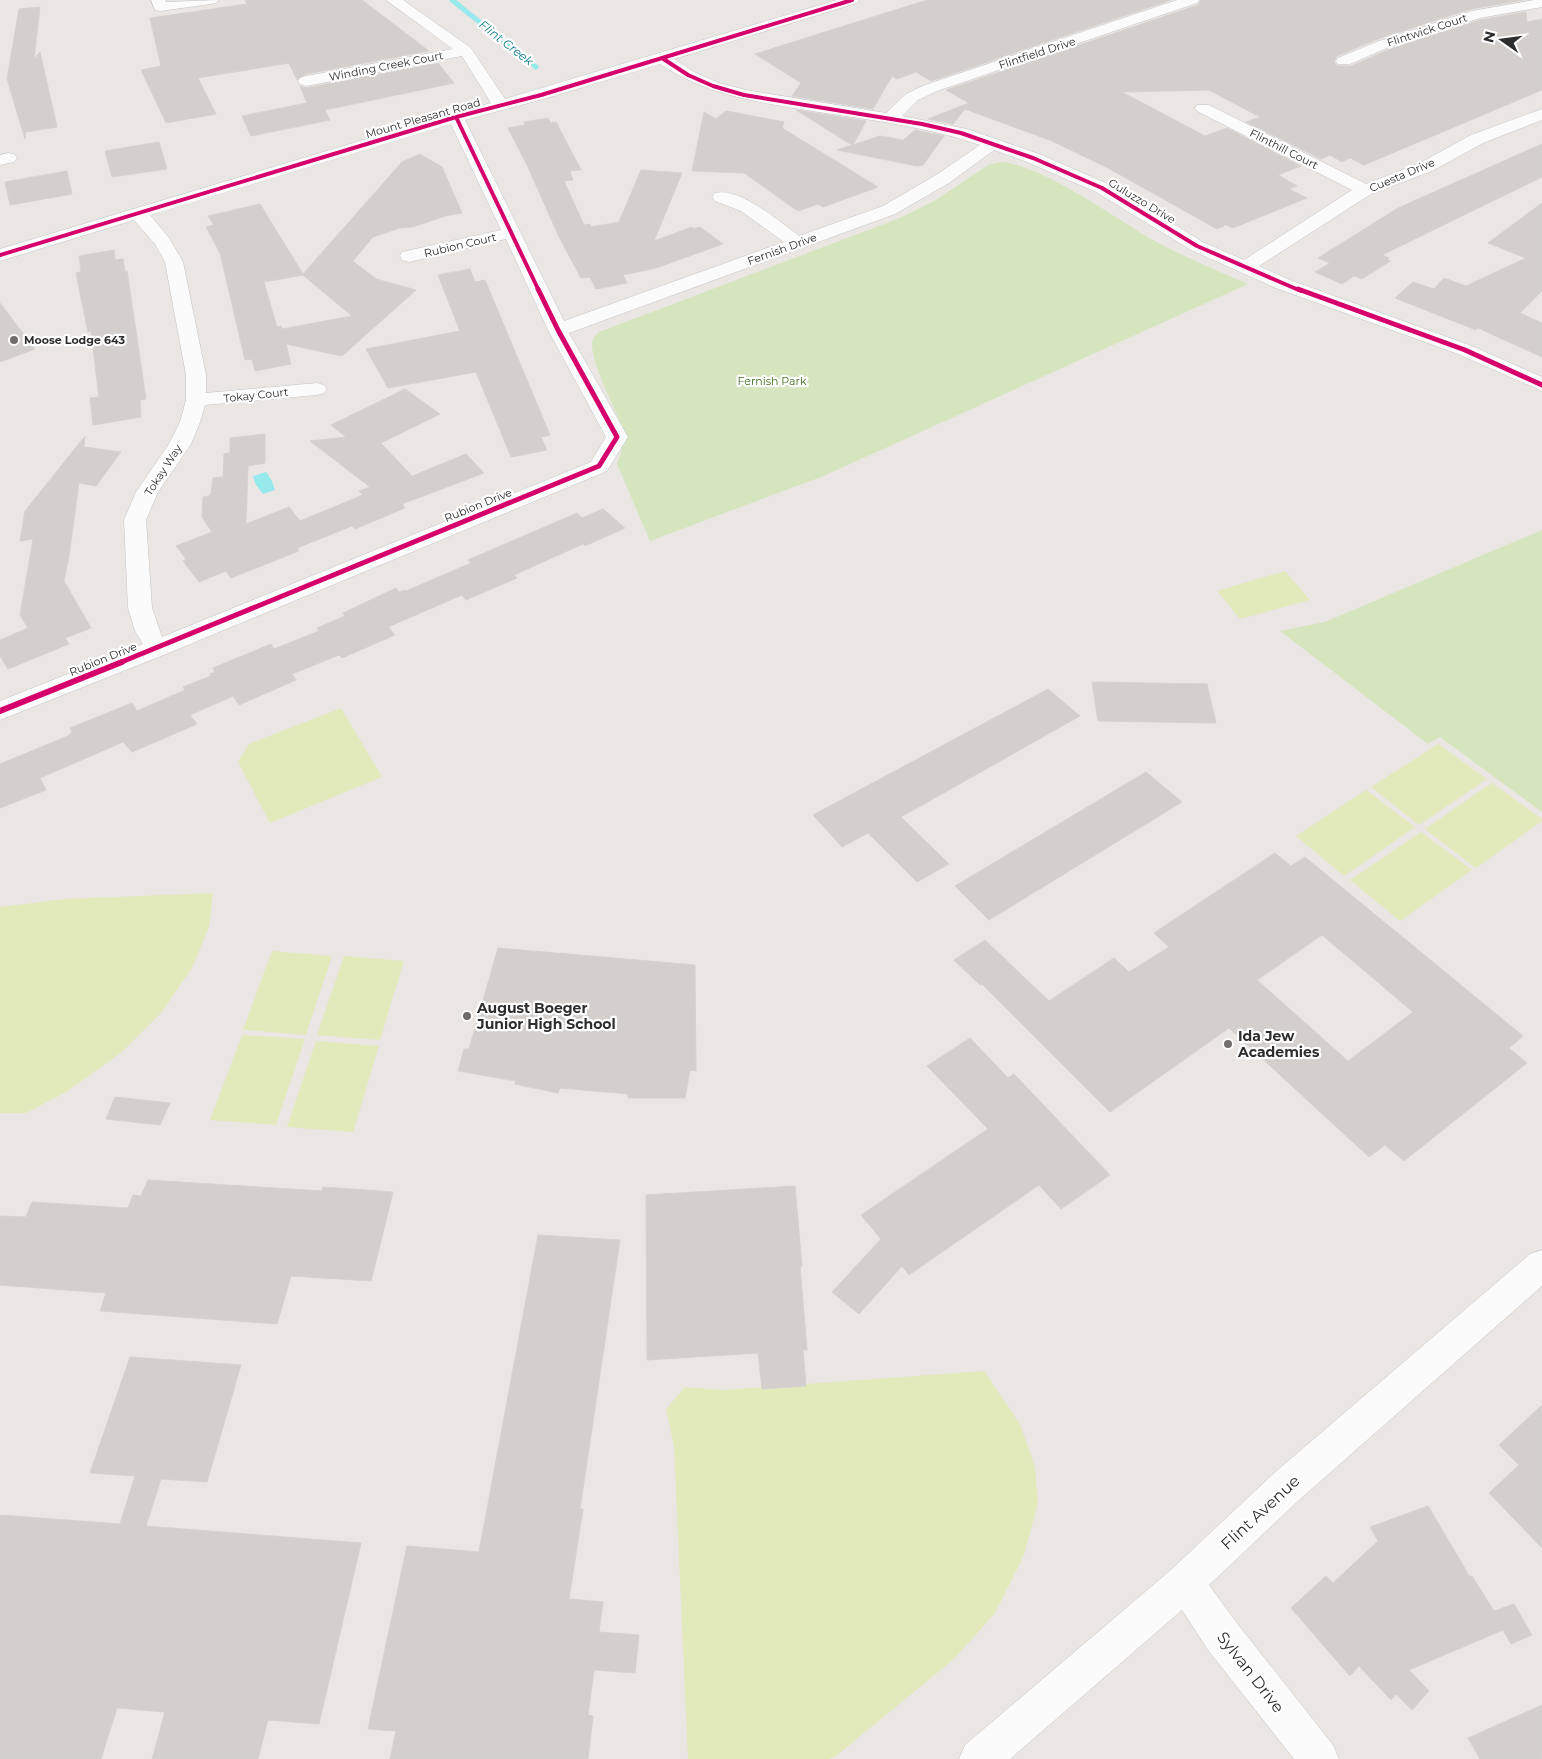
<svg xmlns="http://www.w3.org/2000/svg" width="1542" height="1759" viewBox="0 0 1542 1759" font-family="Montserrat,sans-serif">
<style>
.green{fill:#d6e5bd}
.pitch{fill:#e2e9bb}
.water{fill:#97eaec}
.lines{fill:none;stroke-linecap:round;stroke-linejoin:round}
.stream{stroke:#97eaec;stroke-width:5}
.building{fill:#d2cfcd;stroke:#d5d2d0;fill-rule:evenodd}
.minor-casing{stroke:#c5c4c4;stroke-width:1}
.minor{fill:#fcfbfb;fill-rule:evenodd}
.cycleway-far2-casing{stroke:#fff;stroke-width:5.5}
.cycleway-far1-casing{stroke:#fff;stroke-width:8}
.cycleway-casing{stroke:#fff;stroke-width:9}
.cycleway-far2{stroke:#d6006c;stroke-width:4}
.cycleway-far1{stroke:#d6006c;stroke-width:5}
.cycleway{stroke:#d6006c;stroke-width:6}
.poi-dot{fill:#6f6e6d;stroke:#fff;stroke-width:2}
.labels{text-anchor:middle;stroke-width:4.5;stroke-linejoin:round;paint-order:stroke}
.far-street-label{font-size:11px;fill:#2d2d2d;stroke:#fff}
.far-poi-label{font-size:11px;font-weight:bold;fill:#2d2d2d;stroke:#fff;text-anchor:start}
.far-park-label{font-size:11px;fill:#3f6c1b;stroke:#fff}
.far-water-label{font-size:12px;font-style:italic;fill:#0e7d8b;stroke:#fff}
.poi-label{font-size:14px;font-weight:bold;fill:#2d2d2d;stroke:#fff;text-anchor:start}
.near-street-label{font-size:16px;fill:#2d2d2d;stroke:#fff}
</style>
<rect width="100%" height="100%" fill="#eae6e4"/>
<!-- green -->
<path class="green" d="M 1002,162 C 1043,166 1114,217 1151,239 C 1182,256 1215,270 1248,284 L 821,477 L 650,541 L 617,464 C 620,455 624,448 622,438 C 621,431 618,428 620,421 C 612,403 592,363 592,345 C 592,339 595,336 599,332 L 900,218 L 936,200 L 988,165 Z
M 1542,530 L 1542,812 L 1440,737 L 1428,744 L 1280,631 L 1325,622 Z"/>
<!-- pitch -->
<path class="pitch" d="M 1285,571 L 1310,600 L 1240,619 L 1217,591 Z
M 341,708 L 382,777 L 270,823 L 238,762 L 249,744 Z
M 1438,744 L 1487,779 L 1419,825 L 1371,787 Z
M 1492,783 L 1542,819 L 1542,821 L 1476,868 L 1425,829 Z
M 1366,790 L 1415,827 L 1344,876 L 1296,836 Z
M 1421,832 L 1472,870 L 1400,921 L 1350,880 Z
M 213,893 L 209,927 L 192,968 L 161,1013 L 122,1052 L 66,1092 L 26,1113 L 0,1113 L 0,907 L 65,899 Z
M 272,951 L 332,956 L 306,1035 L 243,1030 Z
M 344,956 L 404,961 L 380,1040 L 317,1035 Z
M 242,1035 L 305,1039 L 276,1125 L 210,1120 Z
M 316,1041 L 379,1046 L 353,1132 L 287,1127 Z
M 984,1371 L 1020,1424 L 1035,1467 L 1038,1503 L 1024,1555 L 995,1613 L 954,1659 L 836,1756 L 829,1759 L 688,1759 L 674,1446 L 666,1409 L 685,1387 L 723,1390 Z"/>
<!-- water -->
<path class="water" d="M 266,472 L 272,481 L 275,490 L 263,494 L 256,485 L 253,476 Z"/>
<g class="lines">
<!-- stream -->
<path class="stream" d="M 452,0 L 536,67"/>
</g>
<!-- building -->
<path class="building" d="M 245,0 L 362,0 L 429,51 L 306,74 L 297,80 L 289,63 L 198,78 L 216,114 L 166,123 L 141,70 L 161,66 L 150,18 L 247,4 Z
M 927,0 L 1171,0 L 931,81 L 916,72 L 897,79 L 892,76 L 873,109 L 792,96 L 801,83 L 755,54 Z
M 1201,0 L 1523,0 L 1471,9 L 1378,39 L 1337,56 L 1334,62 L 1338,66 L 1351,66 L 1390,49 L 1480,20 L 1526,12 L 1527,22 L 1542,19 L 1542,90 L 1364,165 L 1350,158 L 1342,162 L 1330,155 L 1321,159 L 1246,122 L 1260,117 L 1209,90 L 1122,92 L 1205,136 L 1227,128 L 1301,166 L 1278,175 L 1297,186 L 1289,189 L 1307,198 L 1233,228 L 1226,225 L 1217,229 L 1108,168 L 1052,141 L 965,109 L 953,124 L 928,119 L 969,103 L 946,90 L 1198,5 Z
M 40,7 L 34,59 L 40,52 L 57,127 L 26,132 L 25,139 L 7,79 L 19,9 Z
M 438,63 L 454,83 L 325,110 L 330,120 L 251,136 L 242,116 L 307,103 L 300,86 L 306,88 Z
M 796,110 L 866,121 L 853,145 L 880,136 L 903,140 L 915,130 L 944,136 L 923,165 L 917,166 L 837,150 L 852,145 Z
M 726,111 L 784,122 L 782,128 L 878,187 L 823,207 L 818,204 L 798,211 L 744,173 L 692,171 L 704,112 L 716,119 Z
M 548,118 L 551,123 L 556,122 L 581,170 L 570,171 L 573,180 L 564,181 L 584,225 L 590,224 L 591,227 L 619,222 L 641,170 L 682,173 L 654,241 L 692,227 L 694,229 L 700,227 L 723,244 L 656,268 L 623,275 L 627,283 L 596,289 L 590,277 L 581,278 L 559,237 L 528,167 L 508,128 L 525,125 L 524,122 Z
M 159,142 L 167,169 L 112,177 L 105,151 Z
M 1542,144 L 1542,177 L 1382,255 L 1389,258 L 1387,259 L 1390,261 L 1362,279 L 1354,276 L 1342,284 L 1315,272 L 1330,263 L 1318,258 L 1398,208 Z
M 420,154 L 442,167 L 462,213 L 445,216 L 413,227 L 400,228 L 373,237 L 353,261 L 376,279 L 416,290 L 342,356 L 286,344 L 291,364 L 255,371 L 252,359 L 245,360 L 220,253 L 206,227 L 214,225 L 208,216 L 260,204 L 303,274 L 402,162 ZM 303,275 L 352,316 L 282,329 L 281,326 L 277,327 L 264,282 Z
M 67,171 L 72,194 L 10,205 L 5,182 Z
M 1542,203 L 1542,291 L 1520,313 L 1542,323 L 1542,357 L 1478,328 L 1476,330 L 1395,298 L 1413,282 L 1434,289 L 1444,278 L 1466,286 L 1526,258 L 1488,243 Z
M 114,250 L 115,260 L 123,259 L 125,272 L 127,271 L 146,399 L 140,400 L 141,417 L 93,425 L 90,398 L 99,397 L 91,331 L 88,332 L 76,273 L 81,272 L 79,256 Z
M 470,269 L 475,282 L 485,280 L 550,435 L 541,437 L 547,450 L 511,457 L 476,372 L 388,388 L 366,349 L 460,331 L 438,275 Z
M 0,303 L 35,349 L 0,362 Z
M 405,389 L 440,414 L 381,443 L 412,476 L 466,454 L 484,473 L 402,504 L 405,508 L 355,529 L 352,526 L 297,548 L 299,551 L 231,578 L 226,571 L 199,582 L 183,561 L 186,559 L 176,546 L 212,532 L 202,517 L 203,497 L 209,496 L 211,493 L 213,478 L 223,477 L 224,454 L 230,453 L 230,438 L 265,434 L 265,463 L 248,466 L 246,524 L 289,507 L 300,521 L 363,495 L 359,491 L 370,487 L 310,441 L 346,437 L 331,425 Z
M 85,436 L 84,447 L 121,452 L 96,486 L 79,483 L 69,556 L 64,581 L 91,628 L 65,638 L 69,644 L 8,669 L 0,656 L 0,640 L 28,628 L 20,615 L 33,539 L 20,541 L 25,511 Z
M 603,509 L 625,528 L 585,546 L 583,544 L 514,575 L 517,578 L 466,600 L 462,595 L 388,627 L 395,635 L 342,658 L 339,655 L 292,674 L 296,680 L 239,705 L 233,696 L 190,715 L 197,724 L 132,752 L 123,742 L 40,778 L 46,790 L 0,808 L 0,764 L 68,736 L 72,732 L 70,728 L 132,703 L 137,711 L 185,690 L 183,687 L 211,676 L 210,674 L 215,672 L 213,668 L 271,644 L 274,649 L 319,631 L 317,628 L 345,616 L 343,613 L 396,588 L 399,592 L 405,590 L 406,591 L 471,563 L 468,560 L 577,513 L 582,518 Z
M 1092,682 L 1207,684 L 1216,723 L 1098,721 Z
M 1048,689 L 1080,716 L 901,817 L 949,864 L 917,882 L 868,833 L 842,847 L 813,815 Z
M 1146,772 L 1182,802 L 989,920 L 955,886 Z
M 1275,853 L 1291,866 L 1305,857 L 1523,1036 L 1509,1048 L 1527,1063 L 1404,1161 L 1385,1145 L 1369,1157 L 1229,1028 L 1110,1112 L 982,984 L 980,985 L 954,960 L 985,940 L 1049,1001 L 1114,958 L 1129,972 L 1169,947 L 1154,933 ZM 1322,935 L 1413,1012 L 1348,1061 L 1257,980 Z
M 498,948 L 695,965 L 696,1071 L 690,1070 L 685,1098 L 628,1098 L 628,1094 L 560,1088 L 558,1093 L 515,1084 L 516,1081 L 458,1071 L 464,1049 L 469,1049 Z
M 970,1038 L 1008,1078 L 1014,1074 L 1110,1175 L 1061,1209 L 1039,1185 L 909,1275 L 902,1266 L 859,1314 L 832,1292 L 881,1239 L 861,1215 L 988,1129 L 927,1066 Z
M 115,1097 L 170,1103 L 160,1125 L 106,1119 Z
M 148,1180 L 322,1191 L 323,1187 L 393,1192 L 371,1281 L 291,1276 L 277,1324 L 100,1311 L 106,1293 L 0,1285 L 0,1216 L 26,1217 L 32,1202 L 128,1208 L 133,1195 L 141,1196 Z
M 795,1186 L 802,1267 L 800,1266 L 807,1350 L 803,1350 L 806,1386 L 762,1389 L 758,1353 L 647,1360 L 646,1195 Z
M 538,1235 L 620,1240 L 580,1509 L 583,1509 L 569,1599 L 603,1602 L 599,1632 L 639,1635 L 635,1673 L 594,1670 L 588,1715 L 593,1716 L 588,1759 L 390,1759 L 396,1731 L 368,1729 L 407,1546 L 479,1552 Z
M 130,1357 L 241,1365 L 207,1482 L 161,1479 L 146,1526 L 361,1543 L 319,1724 L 268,1720 L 258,1759 L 152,1759 L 165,1712 L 117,1708 L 101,1759 L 0,1759 L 0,1515 L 120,1524 L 135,1476 L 90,1473 Z
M 1542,1405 L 1542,1548 L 1489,1493 L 1519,1465 L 1499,1445 Z
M 1428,1506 L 1470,1577 L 1472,1576 L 1494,1611 L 1514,1604 L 1532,1635 L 1511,1644 L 1503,1630 L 1409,1670 L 1429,1691 L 1412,1710 L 1396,1694 L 1391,1700 L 1359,1666 L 1350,1676 L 1291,1608 L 1326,1576 L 1333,1583 L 1378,1541 L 1370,1527 Z
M 1542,1705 L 1542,1759 L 1480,1759 L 1468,1738 Z"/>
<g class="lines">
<defs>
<path id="minor" d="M 151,0 L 165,0 L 166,2 L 218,0 L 216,3 L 211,4 L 160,11 L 155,10 Z
M 386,0 L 403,0 L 471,48 L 505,99 L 837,0 L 859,0 L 857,3 L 674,59 L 694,72 L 719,83 L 746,90 L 886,113 L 906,94 L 925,85 L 1177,0 L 1199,0 L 1197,3 L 937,91 L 918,100 L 902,116 L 967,129 L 1039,154 L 1108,184 L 1203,242 L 1244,260 L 1352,190 L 1197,111 L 1195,108 L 1197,105 L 1209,105 L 1366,184 L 1420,163 L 1471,135 L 1542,109 L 1542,120 L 1483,143 L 1432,171 L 1371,194 L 1259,266 L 1290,280 L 1472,346 L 1542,377 L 1542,391 L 1458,354 L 1276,288 L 1191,250 L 1096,192 L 1027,162 L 994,150 L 949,183 L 895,214 L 569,333 L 628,437 L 607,471 L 166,654 L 0,720 L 0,701 L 143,644 L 135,631 L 128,608 L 124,520 L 136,492 L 169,444 L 180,422 L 186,400 L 186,375 L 165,262 L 155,244 L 134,220 L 0,261 L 0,249 L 450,114 L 491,103 L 462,56 L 306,86 L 300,84 L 298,81 L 300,78 L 306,76 L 453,49 ZM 660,64 C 707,94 746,100 800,109 C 860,119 922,125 980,145 L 936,175 L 883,206 L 799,236 C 780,222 740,187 715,193 L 712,197 L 715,201 L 741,211 L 784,242 L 564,321 L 465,120 L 547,98 ZM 451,124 L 501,230 L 402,252 L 400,256 L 402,260 L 409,262 L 506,239 L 548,330 L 606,437 L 591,462 L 162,637 L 152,608 L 146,520 L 158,492 L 191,444 L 200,422 L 205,405 L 317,395 L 324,393 L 327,389 L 324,385 L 317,383 L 206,393 L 206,375 L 183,262 L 169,238 L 150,215 Z
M 1534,0 L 1542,0 L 1542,7 L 1480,18 L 1389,47 L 1350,64 L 1338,64 L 1336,61 L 1338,58 L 1379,41 L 1472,11 Z
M 8,153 L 14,154 L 17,158 L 14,162 L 0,165 L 0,155 Z
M 1542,1250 L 1542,1286 L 1299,1500 L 1209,1585 L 1236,1622 L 1333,1745 L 1339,1759 L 1294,1759 L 1208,1650 L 1182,1610 L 1010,1759 L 959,1759 L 965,1745 L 1172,1569 L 1273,1474 L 1530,1254 Z"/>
</defs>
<!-- minor casing -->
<use href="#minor" class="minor-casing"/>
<!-- minor -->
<use href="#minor" class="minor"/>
<defs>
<path id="cycleway-far2" d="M 662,58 L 688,75 L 713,86 L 744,95 L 922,124 L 961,133 L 1033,158 L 1102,188 L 1197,246 L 1301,291
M 456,117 L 539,291
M 0,255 L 456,117 L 541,95 L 852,0"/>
<path id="cycleway-far1" d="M 1298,289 L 1465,350 L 1542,385
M 119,663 L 599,466 L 617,437 L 558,330 L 538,289"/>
<path id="cycleway" d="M 0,711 L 122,662"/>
</defs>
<!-- cycleway-far2 casing -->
<use href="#cycleway-far2" class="cycleway-far2-casing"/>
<!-- cycleway-far1 casing -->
<use href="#cycleway-far1" class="cycleway-far1-casing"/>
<!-- cycleway casing -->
<use href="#cycleway" class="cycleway-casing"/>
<!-- cycleway-far2 -->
<use href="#cycleway-far2" class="cycleway-far2"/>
<!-- cycleway-far1 -->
<use href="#cycleway-far1" class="cycleway-far1"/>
<!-- cycleway -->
<use href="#cycleway" class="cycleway"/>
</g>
<!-- markers -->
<g class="poi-dot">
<circle cx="14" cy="340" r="5"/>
<circle cx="467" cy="1016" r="5"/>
<circle cx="1228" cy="1044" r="5"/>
</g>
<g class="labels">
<!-- far-street labels -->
<g class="far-street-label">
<text transform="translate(1427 30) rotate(-18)" y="4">Flintwick Court</text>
<text transform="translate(1037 53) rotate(-18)" y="4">Flintfield Drive</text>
<text transform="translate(386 66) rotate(-11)" y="4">Winding Creek Court</text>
<text transform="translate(423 118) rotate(-16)" y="4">Mount Pleasant Road</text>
<text transform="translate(1284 149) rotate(27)" y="4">Flinthill Court</text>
<text transform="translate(1402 175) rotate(-23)" y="4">Cuesta Drive</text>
<text transform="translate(1142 201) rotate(31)" y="4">Guluzzo Drive</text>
<text transform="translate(460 245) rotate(-13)" y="4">Rubion Court</text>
<text transform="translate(782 249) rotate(-20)" y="4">Fernish Drive</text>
<text transform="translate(256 395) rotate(-6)" y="4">Tokay Court</text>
<text transform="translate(163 470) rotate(-57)" y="4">Tokay Way</text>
<text transform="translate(478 505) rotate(-22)" y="4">Rubion Drive</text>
<text transform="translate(103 659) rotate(-22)" y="4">Rubion Drive</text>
</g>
<!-- far-poi labels -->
<g class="far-poi-label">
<text x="24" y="344">Moose Lodge 643</text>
</g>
<!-- far-park labels -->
<g class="far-park-label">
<text x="772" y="385">Fernish Park</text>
</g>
<!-- far-water labels -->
<g class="far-water-label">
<text transform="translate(506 43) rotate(38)" y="4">Flint Creek</text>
</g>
<!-- poi labels -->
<g class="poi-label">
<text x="477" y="1013">August Boeger<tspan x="477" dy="16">Junior High School</tspan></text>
<text x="1238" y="1041">Ida Jew<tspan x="1238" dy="16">Academies</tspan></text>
</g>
<!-- near-street labels -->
<g class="near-street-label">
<text transform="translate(1260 1512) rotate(-43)" y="6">Flint Avenue</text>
<text transform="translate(1251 1672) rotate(52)" y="6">Sylvan Drive</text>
</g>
</g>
<!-- north arrow -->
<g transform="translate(1502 40) rotate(284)" stroke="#ffffff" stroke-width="4" paint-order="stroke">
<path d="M0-4L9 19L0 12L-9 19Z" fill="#2d2d2d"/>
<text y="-8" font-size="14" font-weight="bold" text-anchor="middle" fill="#2d2d2d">N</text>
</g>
</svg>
